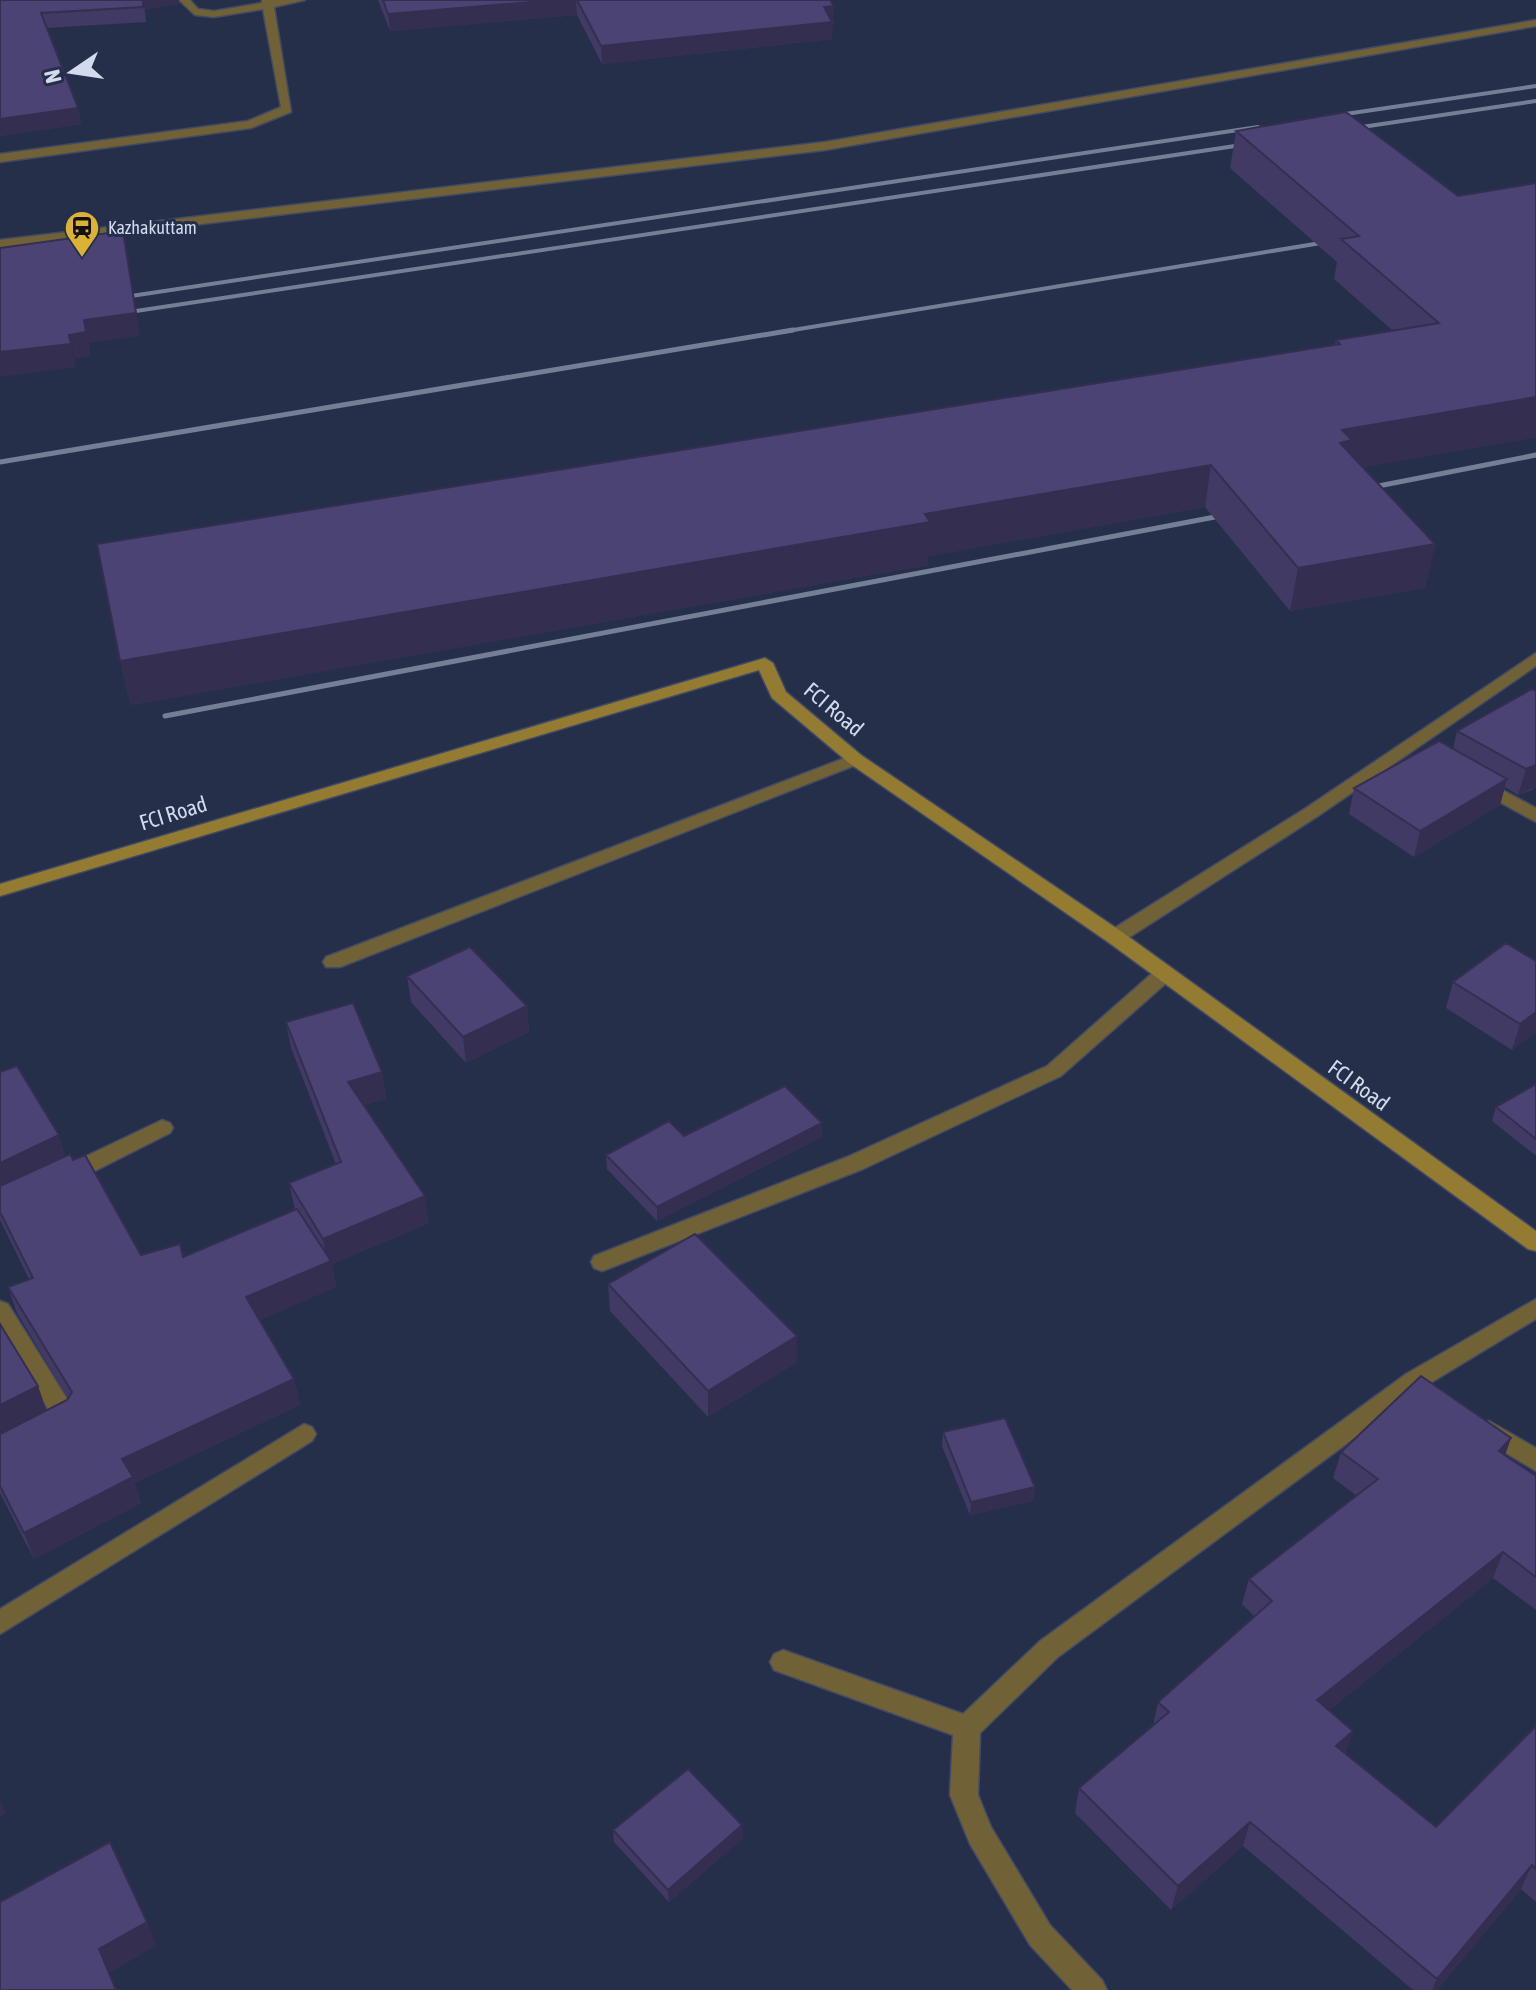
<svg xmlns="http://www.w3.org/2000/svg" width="1536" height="1990" viewBox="0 0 1536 1990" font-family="'Asap Condensed',sans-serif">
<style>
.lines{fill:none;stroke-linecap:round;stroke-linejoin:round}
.street-casing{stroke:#424a64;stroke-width:3}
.secondary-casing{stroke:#424a64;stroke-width:3}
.street{fill:#706136;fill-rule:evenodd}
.secondary{fill:#947b32;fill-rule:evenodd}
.rail-far1{stroke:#767e95;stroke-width:4}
.rail{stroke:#767e95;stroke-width:5}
.wall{fill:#403a64}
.shaded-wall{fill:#342f51}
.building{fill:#4b4374;stroke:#342f51;stroke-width:2}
.labels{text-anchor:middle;stroke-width:6;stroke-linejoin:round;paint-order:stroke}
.far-poi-label{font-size:18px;fill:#d3daec;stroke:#262f4a;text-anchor:start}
.street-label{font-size:22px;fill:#d3daec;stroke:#262f4a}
</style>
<rect width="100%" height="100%" fill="#262f4a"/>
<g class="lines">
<defs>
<path id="street" d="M 179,0 L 190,0 L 198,9 L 214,11 L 262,3 L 262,0 L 305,0 L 274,7 L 291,112 L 251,128 L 0,162 L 0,154 L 248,121 L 281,107 L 263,9 L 214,17 L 195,15 Z
M 1536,20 L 1536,26 L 825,150 L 0,248 L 0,240 L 825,142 Z
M 1536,653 L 1536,666 L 1318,816 L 1122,942 L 1108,942 L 1105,937 L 1108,932 L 1306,808 Z
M 855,754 L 864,759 L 861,763 L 340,967 L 326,967 L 323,962 L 326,957 Z
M 1480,778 L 1536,808 L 1536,822 L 1474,788 L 1471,784 L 1474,780 Z
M 1165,966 L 1175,973 L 1172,978 L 1061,1076 L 863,1169 L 610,1268 L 602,1271 L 594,1268 L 591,1262 L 594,1256 L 847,1157 L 1047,1066 L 1158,968 Z
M 162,1120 L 170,1123 L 173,1128 L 170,1133 L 73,1182 L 57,1182 L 54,1176 L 57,1170 Z
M 1536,1299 L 1536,1319 L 1422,1388 L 1058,1657 L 980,1733 L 978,1795 L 991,1827 L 1050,1925 L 1102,1980 L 1107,1990 L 1072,1990 L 1030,1945 L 970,1844 L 950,1795 L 953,1735 L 774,1670 L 770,1662 L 774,1654 L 783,1650 L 963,1714 L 1040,1641 L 1406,1374 Z
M 0,1301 L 8,1304 L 74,1410 L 78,1417 C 72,1429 61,1433 49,1429 L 45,1422 L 51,1414 L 0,1330 Z
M 1489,1421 L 1536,1448 L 1536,1471 L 1481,1438 L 1477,1431 L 1481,1424 Z
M 304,1424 L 312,1427 L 316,1434 L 312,1441 L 0,1634 L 0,1609 Z"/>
<path id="secondary" d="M 765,658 L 773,663 L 786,692 L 861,755 L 1122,932 L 1536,1231 L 1536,1251 L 1528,1249 L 1108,942 L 849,763 L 772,698 L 759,670 L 0,896 L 0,884 Z"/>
</defs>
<!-- street casing -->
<use href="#street" class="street-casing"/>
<!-- secondary casing -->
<use href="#secondary" class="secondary-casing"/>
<!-- street -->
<use href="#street" class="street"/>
<!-- secondary -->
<use href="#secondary" class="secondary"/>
<!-- rail-far1 -->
<path class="rail-far1" d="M 1325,117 L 1536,86
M 1342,130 L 1536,101
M 111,299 L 1258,127
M 116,314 L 1255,143
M 781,332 L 1339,240"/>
<!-- rail -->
<path class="rail" d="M 0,462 L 793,330
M 1358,490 L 1536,455
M 165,716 L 1236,513"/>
</g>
<!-- wall -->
<path class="wall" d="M 0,0 L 179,0 L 178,4 L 146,9 L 146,22 L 47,28 L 78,108 L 81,124 L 0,136 Z
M 378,0 L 830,0 L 834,23 L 832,24 L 832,39 L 602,64 L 577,15 L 390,31 Z
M 1236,131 L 1458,196 L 1536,183 L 1536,437 L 1363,467 L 1435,544 L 1425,588 L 1290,611 L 1205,507 L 928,556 L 928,565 L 130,705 L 1335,345 L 1336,340 L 1392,330 L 1334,279 L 1337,262 L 1230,168 Z
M 1536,691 L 1536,787 L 1532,790 L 1518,795 L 1505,787 L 1500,805 L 1414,857 L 1349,814 L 1354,788 L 1453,749 L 1457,731 Z
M 1536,961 L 1536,1032 L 1512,1050 L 1446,1008 L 1453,982 Z
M 407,976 L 527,1006 L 529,1032 L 466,1063 L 411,1002 Z
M 286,1022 L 382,1072 L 386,1099 L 364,1105 L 429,1223 L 332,1264 L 336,1287 L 259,1320 L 294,1379 L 300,1405 L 134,1483 L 141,1503 L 34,1559 L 0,1493 L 0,1324 L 38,1386 L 46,1411 L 67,1400 L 68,1398 L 17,1313 L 8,1287 L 29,1279 L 0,1220 L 0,1072 L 141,1255 L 183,1257 L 295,1210 L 289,1183 L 336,1164 L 291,1048 Z
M 1536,1084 L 1536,1155 L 1535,1155 L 1492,1121 L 1496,1107 Z
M 822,1123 L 822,1137 L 657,1221 L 607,1169 L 606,1155 L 684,1136 Z
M 608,1284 L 797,1336 L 797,1362 L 708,1417 L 610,1311 Z
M 943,1432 L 1035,1487 L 1033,1501 L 970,1515 L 942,1446 Z
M 1511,1438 L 1505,1455 L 1536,1476 L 1536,1610 L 1493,1578 L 1329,1710 L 1353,1731 L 1345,1754 L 1436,1827 L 1536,1726 L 1536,1902 L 1521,1889 L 1437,1990 L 1413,1990 L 1243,1846 L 1171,1910 L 1075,1813 L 1079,1788 L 1153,1726 L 1158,1702 L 1255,1617 L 1242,1604 L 1249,1579 L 1357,1496 L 1333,1478 L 1341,1452 Z
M 742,1825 L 743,1838 L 669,1902 L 614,1842 L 613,1830 Z"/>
<!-- shaded-wall -->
<path class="shaded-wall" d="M 143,0 L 179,0 L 178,4 L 146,9 L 146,22 Z
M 554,0 L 576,0 L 577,15 L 390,31 L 388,14 Z
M 834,6 L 832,39 L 602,64 L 601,46 Z
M 78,108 L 81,124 L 0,136 L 0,119 Z
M 123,231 L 140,336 L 89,343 L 91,356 L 75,358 L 69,335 L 84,320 Z
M 71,344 L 76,367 L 0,377 L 0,352 Z
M 1536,397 L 1536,437 L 1347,470 L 1332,485 L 1342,430 Z
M 1211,465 L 1205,507 L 928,556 L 928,565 L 130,705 L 120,661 L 925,514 Z
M 1435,544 L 1425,588 L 1290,611 L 1298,568 Z
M 1536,765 L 1536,787 L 1518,795 L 1526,769 Z
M 1507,779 L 1500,805 L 1414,857 L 1420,831 Z
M 527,1006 L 529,1032 L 466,1063 L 463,1037 Z
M 1536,1012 L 1536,1032 L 1512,1050 L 1520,1024 Z
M 382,1072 L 386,1099 L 353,1108 L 348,1082 Z
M 822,1123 L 822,1137 L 657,1221 L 657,1207 Z
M 59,1135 L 67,1162 L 0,1194 L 0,1163 Z
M 425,1196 L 429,1223 L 332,1264 L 336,1287 L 252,1324 L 246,1297 L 327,1262 L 323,1239 Z
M 797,1336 L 797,1362 L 708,1417 L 708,1391 Z
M 294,1379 L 300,1405 L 134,1483 L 141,1503 L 34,1559 L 24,1533 L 122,1459 Z
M 38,1386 L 47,1412 L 0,1437 L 0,1405 Z
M 1511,1438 L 1502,1464 L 1499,1451 Z
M 1035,1487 L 1033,1501 L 970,1515 L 971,1502 Z
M 1503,1552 L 1493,1578 L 1310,1725 L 1317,1700 Z
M 1353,1731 L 1345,1756 L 1336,1746 Z
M 0,1800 L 6,1813 L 0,1817 Z
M 1250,1822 L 1243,1846 L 1171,1910 L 1178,1886 Z
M 742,1825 L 743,1838 L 669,1902 L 668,1890 Z
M 1532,1865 L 1521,1889 L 1437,1990 L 1432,1990 L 1437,1979 Z
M 147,1922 L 156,1946 L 109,1973 L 99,1949 Z"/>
<!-- building -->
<path class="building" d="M 0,0 L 143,0 L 143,7 L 41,13 L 78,108 L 0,119 Z
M 383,0 L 554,0 L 388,14 Z
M 577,0 L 830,0 L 834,6 L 824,7 L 832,22 L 601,46 Z
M 1346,112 L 1458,196 L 1536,183 L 1536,397 L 1342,430 L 1352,440 L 1340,443 L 1435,544 L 1298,568 L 1211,465 L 925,514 L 930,522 L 120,661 L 97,544 L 1340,344 L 1336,340 L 1439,323 L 1341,239 L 1359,236 L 1236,131 Z
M 123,231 L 136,313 L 84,320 L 86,332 L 69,335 L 71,344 L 0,352 L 0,248 Z
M 1532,689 L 1536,691 L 1536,765 L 1526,769 L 1457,731 Z
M 1439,741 L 1507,779 L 1420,831 L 1354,788 Z
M 1506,943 L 1536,961 L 1536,1012 L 1520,1024 L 1453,982 Z
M 470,947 L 527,1006 L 463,1037 L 407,976 Z
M 353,1003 L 382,1072 L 348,1082 L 425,1196 L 323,1239 L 289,1183 L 341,1162 L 286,1022 Z
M 17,1066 L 59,1135 L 0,1163 L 0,1072 Z
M 1536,1084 L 1536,1139 L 1496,1107 Z
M 785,1086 L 822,1123 L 657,1207 L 606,1155 L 669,1121 L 684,1136 Z
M 70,1154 L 73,1160 L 85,1155 L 141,1255 L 180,1244 L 183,1257 L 297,1209 L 331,1261 L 246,1297 L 294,1379 L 122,1459 L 133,1477 L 24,1533 L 0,1486 L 0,1434 L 67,1400 L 72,1392 L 8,1287 L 33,1278 L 0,1212 L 0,1186 Z
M 695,1234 L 797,1336 L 708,1391 L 608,1284 Z
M 0,1324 L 38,1386 L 0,1405 Z
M 1421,1376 L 1511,1438 L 1499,1451 L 1536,1476 L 1536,1577 L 1503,1552 L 1317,1700 L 1353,1731 L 1336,1746 L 1436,1827 L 1536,1726 L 1536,1869 L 1532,1865 L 1437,1979 L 1250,1822 L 1178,1886 L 1079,1788 L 1169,1712 L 1158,1702 L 1272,1601 L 1249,1579 L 1378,1479 L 1341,1452 Z
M 1005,1418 L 1035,1487 L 971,1502 L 943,1432 Z
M 688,1769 L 742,1825 L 668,1890 L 613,1830 Z
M 110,1842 L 147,1922 L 99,1949 L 116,1990 L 0,1990 L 0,1902 Z"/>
<!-- icons -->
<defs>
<symbol id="station-pin" viewBox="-11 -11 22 30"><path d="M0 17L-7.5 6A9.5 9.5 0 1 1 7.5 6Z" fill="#dbb233" stroke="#262f4a"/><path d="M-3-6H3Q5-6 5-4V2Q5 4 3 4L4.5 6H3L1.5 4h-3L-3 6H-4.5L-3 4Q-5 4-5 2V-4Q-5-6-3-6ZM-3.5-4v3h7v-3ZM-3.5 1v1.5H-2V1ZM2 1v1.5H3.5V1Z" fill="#111"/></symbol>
</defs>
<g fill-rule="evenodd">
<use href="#station-pin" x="62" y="208" width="40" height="54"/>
</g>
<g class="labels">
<!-- far-poi labels -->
<g class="far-poi-label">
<text x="108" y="234">Kazhakuttam</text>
</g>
<!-- street labels -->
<g class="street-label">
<text transform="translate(834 709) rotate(40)" y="8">FCI Road</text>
<text transform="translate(173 813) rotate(-17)" y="8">FCI Road</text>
<text transform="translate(1359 1085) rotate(36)" y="8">FCI Road</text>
</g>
</g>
<!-- north arrow -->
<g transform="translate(72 72) rotate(257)" stroke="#262f4a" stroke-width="6" paint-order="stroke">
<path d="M0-6L14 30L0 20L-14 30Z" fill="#d3daec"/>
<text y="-12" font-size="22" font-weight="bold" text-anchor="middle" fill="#d3daec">N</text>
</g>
</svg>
